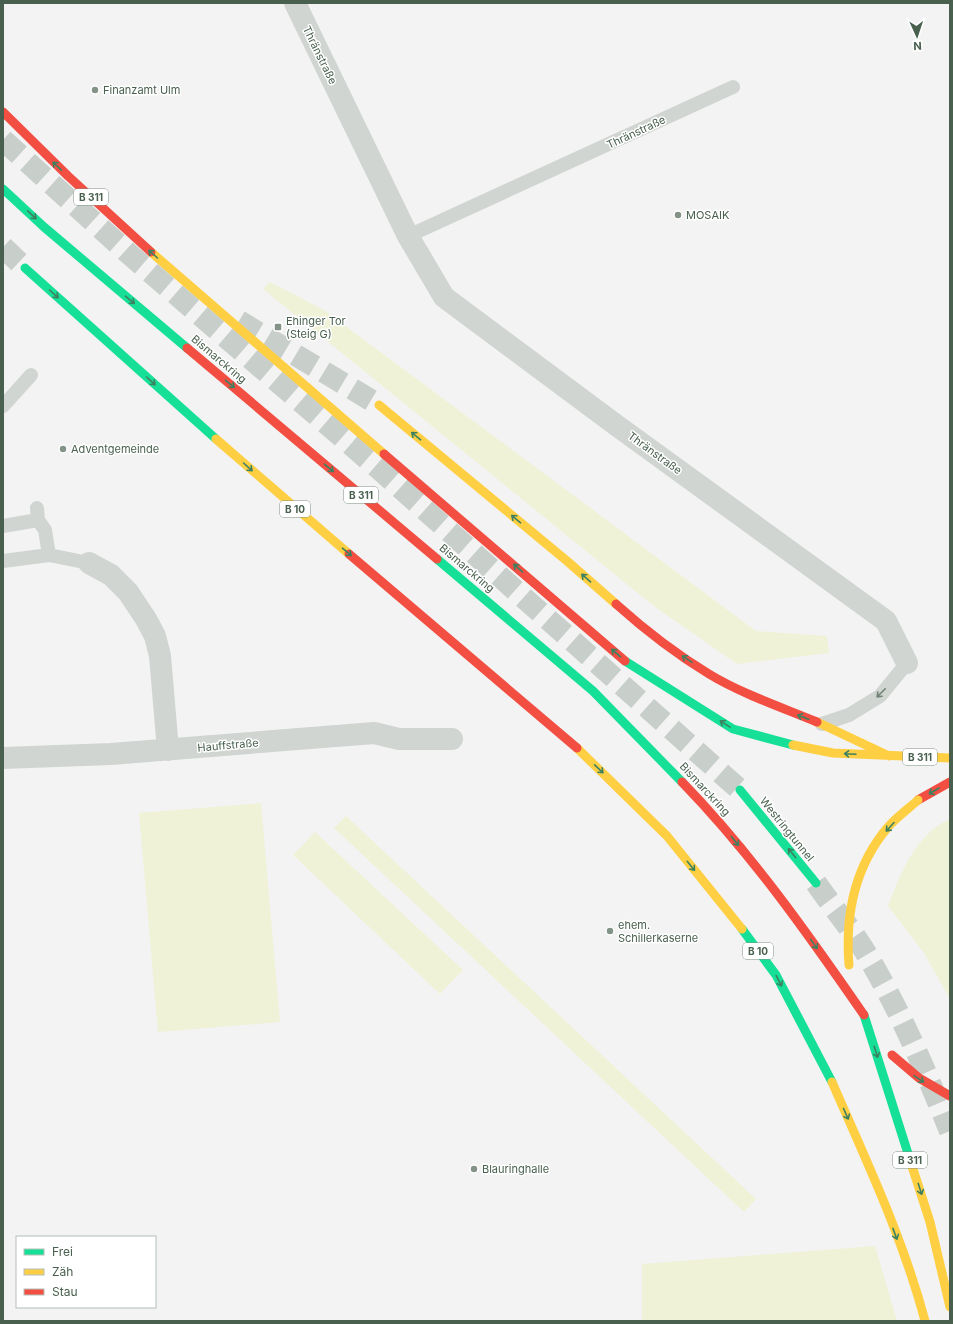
<svg xmlns="http://www.w3.org/2000/svg" width="953" height="1324" viewBox="0 0 953 1324" font-family="Inter,sans-serif">
<style>
.green{fill:#eff2d7}
.lines{fill:none;stroke-linecap:round;stroke-linejoin:round}
.highway-tunnel{stroke:#c8ceca;stroke-width:22;stroke-dasharray:22 11;stroke-linecap:butt}
.lane{stroke:#d1d5d2;stroke-width:14}
.street{stroke:#d1d5d2;stroke-width:22}
.fast{stroke:#16e098;stroke-width:9}
.slow{stroke:#ffcf43;stroke-width:9}
.jam{stroke:#f24e42;stroke-width:9}
.slow-bridge{stroke:#ffcf43;stroke-width:9}
.jam-bridge{stroke:#f24e42;stroke-width:9}
.oneway{stroke:#3c8060}
.oneway2{stroke:#728376}
.poi-dot{fill:#849388;stroke:#fff;stroke-width:1.5}
.labels{text-anchor:middle;stroke-width:3;stroke-linejoin:round;paint-order:stroke}
.shield{fill:#fff;stroke:#809083;stroke-width:1}
.shield-label{font-size:10px;font-weight:bold;fill:#49604e}
.street-label{font-size:11px;fill:#49604e;stroke:#fff}
.poi-label{font-size:11px;fill:#49604e;stroke:#fff;text-anchor:start}
</style>
<rect width="100%" height="100%" fill="#f3f3f3"/>
<!-- green -->
<path class="green" d="M 270,282 L 324,310 L 756,631 L 827,636 L 829,653 L 737,664 L 655,607 L 263,289 Z
M 261,803 L 280,1022 L 158,1032 L 139,813 Z
M 346,816 L 756,1199 L 744,1212 L 334,828 Z
M 950,819 L 950,999 L 924,953 L 888,906 C 900,875 916,833 950,819 Z
M 315,832 L 463,970 L 440,994 L 293,855 Z
M 875,1246 L 897,1321 L 642,1321 L 642,1264 Z"/>
<g class="lines">
<!-- highway-tunnel -->
<path class="highway-tunnel" d="M 3,140 L 128,253 L 379,469 L 740,790
M 3,247 L 25,268
M 239,321 L 379,405
M 816,883 C 834,909 855,933 870,960 C 902,1015 926,1072 950,1131"/>
<!-- lane -->
<path class="lane" d="M 408,236 L 733,87
M 3,406 L 31,375
M 37,508 L 38,520
M 3,526 L 38,520 L 45,530 L 49,555
M 3,561 L 49,555 L 89,563
M 822,724 L 849,715 L 880,696 L 907,663"/>
<!-- street -->
<path class="street" d="M 295,3 L 408,236 L 444,297 L 616,425 L 886,621 L 907,663
M 89,563 L 111,575 L 128,592 L 146,619 L 155,636 L 160,656 L 168,750
M 3,758 L 111,754 L 374,733 L 399,739 L 452,739"/>
<!-- fast -->
<path class="fast" d="M 3,189 L 44,227 L 187,348
M 25,268 L 216,439
M 437,559 L 593,691 L 682,782
M 625,661 L 733,729 L 793,745
M 740,790 L 816,883
M 742,929 L 776,975 L 832,1082
M 864,1015 L 911,1163"/>
<!-- slow -->
<path class="slow" d="M 151,252 L 384,454
M 379,405 L 567,561 L 616,604
M 216,439 L 349,554
M 817,722 L 889,756
M 793,745 L 833,753 L 950,758
M 577,748 L 667,836 L 742,929
M 832,1082 C 866,1160 903,1238 925,1321
M 911,1163 L 930,1222 L 950,1307"/>
<!-- jam -->
<path class="jam" d="M 3,112 L 68,176 L 151,252
M 187,348 L 437,559
M 384,454 L 625,661
M 349,554 L 577,748
M 616,604 C 645,630 676,654 709,674 C 742,694 781,707 817,722
M 682,782 C 751,853 808,934 864,1015
M 918,800 L 950,782"/>
<!-- slow-bridge -->
<path class="slow-bridge" d="M 849,965 C 845,915 855,866 888,827 C 897,817 908,809 918,800"/>
<!-- jam-bridge -->
<path class="jam-bridge" d="M 892,1055 L 919,1078 L 950,1096"/>
</g>
<!-- one-way arrows -->
<defs><path id="oneway-shaft" d="M-6 0H5M1.5-3L5.5 0L1.5 3" fill="none" stroke-width="1.6" stroke-linecap="round" stroke-linejoin="round"/></defs>
<g class="oneway">
<use href="#oneway-shaft" transform="translate(57 166) rotate(-136)"/>
<use href="#oneway-shaft" transform="translate(32 215) rotate(43)"/>
<use href="#oneway-shaft" transform="translate(153 254) rotate(-138)"/>
<use href="#oneway-shaft" transform="translate(54 294) rotate(42)"/>
<use href="#oneway-shaft" transform="translate(130 300) rotate(40)"/>
<use href="#oneway-shaft" transform="translate(151 381) rotate(42)"/>
<use href="#oneway-shaft" transform="translate(230 384) rotate(40)"/>
<use href="#oneway-shaft" transform="translate(416 436) rotate(-140)"/>
<use href="#oneway-shaft" transform="translate(248 467) rotate(42)"/>
<use href="#oneway-shaft" transform="translate(329 468) rotate(40)"/>
<use href="#oneway-shaft" transform="translate(516 519) rotate(-140)"/>
<use href="#oneway-shaft" transform="translate(347 552) rotate(40)"/>
<use href="#oneway-shaft" transform="translate(518 568) rotate(-139)"/>
<use href="#oneway-shaft" transform="translate(586 578) rotate(-139)"/>
<use href="#oneway-shaft" transform="translate(616 653) rotate(-139)"/>
<use href="#oneway-shaft" transform="translate(687 659) rotate(-146)"/>
<use href="#oneway-shaft" transform="translate(803 717) rotate(-159)"/>
<use href="#oneway-shaft" transform="translate(725 724) rotate(-148)"/>
<use href="#oneway-shaft" transform="translate(850 754) rotate(-177)"/>
<use href="#oneway-shaft" transform="translate(599 769) rotate(44)"/>
<use href="#oneway-shaft" transform="translate(934 791) rotate(150)"/>
<use href="#oneway-shaft" transform="translate(890 827) rotate(132)"/>
<use href="#oneway-shaft" transform="translate(735 841) rotate(51)"/>
<use href="#oneway-shaft" transform="translate(792 853) rotate(-129)"/>
<use href="#oneway-shaft" transform="translate(691 866) rotate(51)"/>
<use href="#oneway-shaft" transform="translate(814 944) rotate(55)"/>
<use href="#oneway-shaft" transform="translate(779 981) rotate(62)"/>
<use href="#oneway-shaft" transform="translate(876 1052) rotate(72)"/>
<use href="#oneway-shaft" transform="translate(919 1079) rotate(34)"/>
<use href="#oneway-shaft" transform="translate(846 1114) rotate(66)"/>
<use href="#oneway-shaft" transform="translate(920 1189) rotate(72)"/>
<use href="#oneway-shaft" transform="translate(895 1234) rotate(70)"/>
</g>
<use class="oneway2" href="#oneway-shaft" transform="translate(881 693) rotate(135)"/>
<!-- markers -->
<g class="poi-dot">
<circle cx="95" cy="90" r="4"/>
<circle cx="678" cy="215" r="4"/>
<rect x="274" y="323" width="8" height="8" rx="2"/>
<circle cx="63" cy="449" r="4"/>
<circle cx="610" cy="931" r="4"/>
<circle cx="474" cy="1169" r="4"/>
</g>
<g class="labels">
<!-- shield labels -->
<g class="shield">
<rect x="74" y="189" width="34" height="16" rx="3"/>
<rect x="344" y="487" width="34" height="16" rx="3"/>
<rect x="280" y="501" width="30" height="16" rx="3"/>
<rect x="903" y="749" width="34" height="16" rx="3"/>
<rect x="743" y="943" width="30" height="16" rx="3"/>
<rect x="893" y="1152" width="34" height="16" rx="3"/>
</g>
<g class="shield-label">
<text x="91" y="201">B 311</text>
<text x="361" y="499">B 311</text>
<text x="295" y="513">B 10</text>
<text x="920" y="761">B 311</text>
<text x="758" y="955">B 10</text>
<text x="910" y="1164">B 311</text>
</g>
<!-- street labels -->
<g class="street-label">
<text transform="translate(320 55) rotate(64)" y="4">Thränstraße</text>
<text transform="translate(636 132) rotate(-25)" y="4">Thränstraße</text>
<text transform="translate(219 359) rotate(40)" y="4">Bismarckring</text>
<text transform="translate(655 453) rotate(36)" y="4">Thränstraße</text>
<text transform="translate(467 568) rotate(40)" y="4">Bismarckring</text>
<text transform="translate(228 745) rotate(-5)" y="4">Hauffstraße</text>
<text transform="translate(705 789) rotate(47)" y="4">Bismarckring</text>
<text transform="translate(787 829) rotate(51)" y="4">Westringtunnel</text>
</g>
<!-- poi labels -->
<g class="poi-label">
<text x="103" y="94">Finanzamt Ulm</text>
<text x="686" y="219">MOSAIK</text>
<text x="286" y="325">Ehinger Tor<tspan x="286" dy="13">(Steig G)</tspan></text>
<text x="71" y="453">Adventgemeinde</text>
<text x="618" y="929">ehem.<tspan x="618" dy="13">Schillerkaserne</tspan></text>
<text x="482" y="1173">Blauringhalle</text>
</g>
</g>
<!-- border -->
<rect width="953" height="1324" fill="none" stroke="#49604e" stroke-width="8"/>
<!-- legend -->
<rect x="16" y="1236" width="140" height="72" fill="#ffffff" stroke="#b6bfb8"/>
<rect x="24" y="1249" width="20" height="6" fill="#16e098" stroke="#b6bfb8"/>
<text x="52" y="1256" font-size="12" fill="#49604e">Frei</text>
<rect x="24" y="1269" width="20" height="6" fill="#ffcf43" stroke="#b6bfb8"/>
<text x="52" y="1276" font-size="12" fill="#49604e">Zäh</text>
<rect x="24" y="1289" width="20" height="6" fill="#f24e42" stroke="#b6bfb8"/>
<text x="52" y="1296" font-size="12" fill="#49604e">Stau</text>
<!-- north arrow -->
<g transform="translate(917 36) rotate(177)" stroke="#ffffff" stroke-width="3" paint-order="stroke">
<path d="M0-3L7 15L0 10L-7 15Z" fill="#49604e"/>
<text y="-6" font-size="11" font-weight="bold" text-anchor="middle" fill="#49604e">N</text>
</g>
</svg>
